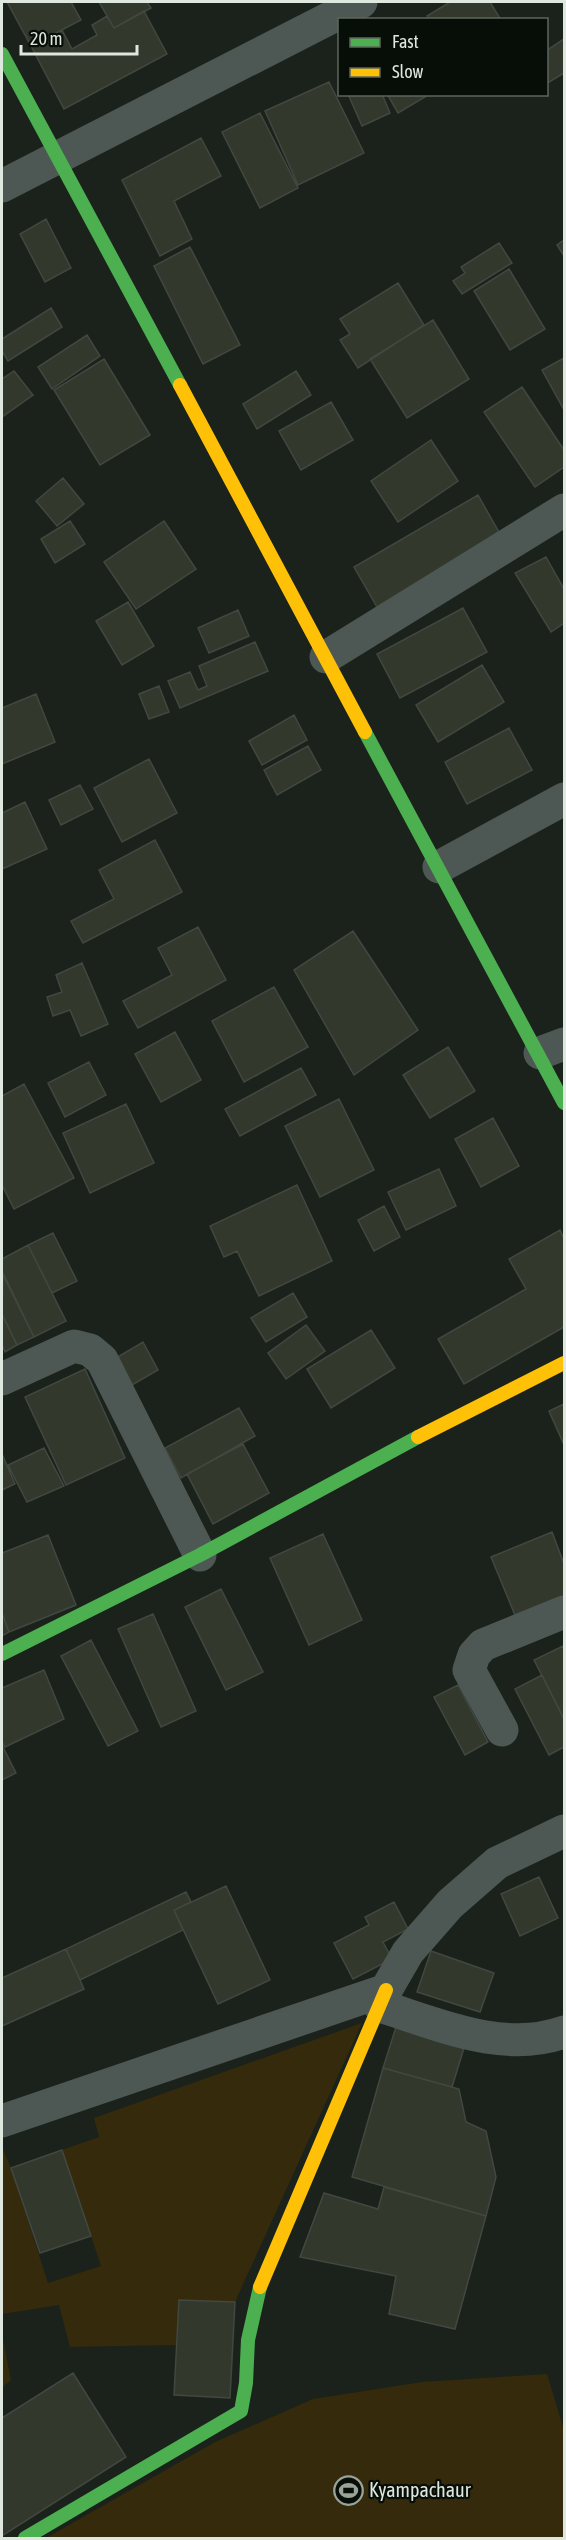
<svg xmlns="http://www.w3.org/2000/svg" width="566" height="2540" viewBox="0 0 566 2540" font-family="'Asap Condensed',sans-serif">
<style>
.green{fill:#352a0b}
.building{fill:#33382d;stroke:#424840;stroke-width:1.5}
.lines{fill:none;stroke-linecap:round;stroke-linejoin:round}
.street{stroke:#4d5854;stroke-width:33}
.fast{stroke:#4caf50;stroke-width:14}
.slow{stroke:#ffc107;stroke-width:14}
.labels{text-anchor:middle;stroke-width:4.5;stroke-linejoin:round;paint-order:stroke}
.poi-label{font-size:20px;fill:#dfe8df;stroke:#070d07;text-anchor:start}
</style>
<rect width="100%" height="100%" fill="#1a221b"/>
<!-- green -->
<path class="green" d="M 362,2023 L 235,2302 L 179,2300 L 176,2345 L 70,2347 L 59,2305 L 2,2314 L 2,2147 L 11,2168 L 48,2283 L 101,2266 L 62,2150 L 99,2137 L 94,2118 Z
M 2,2334 L 11,2380 L 2,2388 Z
M 547,2374 L 564,2430 L 564,2538 L 46,2538 L 215,2442 L 313,2399 L 422,2382 Z"/>
<!-- building -->
<path class="building" d="M 7,2 L 71,2 L 81,20 L 31,46 Z
M 99,2 L 147,2 L 151,8 L 114,28 Z
M 450,2 L 490,2 L 501,20 L 430,20 L 427,16 Z
M 144,11 L 167,54 L 64,109 L 31,46 L 62,30 L 72,49 L 97,35 L 92,25 L 107,16 L 114,28 Z
M 564,39 L 564,73 L 546,84 L 546,51 Z
M 329,82 L 364,153 L 298,185 L 265,111 Z
M 348,94 L 382,94 L 390,113 L 362,126 Z
M 387,94 L 430,94 L 398,113 Z
M 260,113 L 298,188 L 260,208 L 222,132 Z
M 201,138 L 221,176 L 174,201 L 192,239 L 160,256 L 122,180 Z
M 46,219 L 71,268 L 45,282 L 20,234 Z
M 564,240 L 564,256 L 557,245 Z
M 499,243 L 512,263 L 462,294 L 453,281 L 465,273 L 461,267 Z
M 190,247 L 240,345 L 203,364 L 154,266 Z
M 509,269 L 545,329 L 510,350 L 474,291 Z
M 398,283 L 424,325 L 358,368 L 340,340 L 350,334 L 340,319 Z
M 51,308 L 62,327 L 8,361 L 2,351 L 2,339 Z
M 433,320 L 469,379 L 407,418 L 370,359 Z
M 87,335 L 100,356 L 52,389 L 38,367 Z
M 564,358 L 564,410 L 542,370 Z
M 104,359 L 150,435 L 100,465 L 54,390 Z
M 14,371 L 33,395 L 2,417 L 2,379 Z
M 296,371 L 311,395 L 257,429 L 243,404 Z
M 522,387 L 564,450 L 564,467 L 535,487 L 484,412 Z
M 331,402 L 353,440 L 301,470 L 279,431 Z
M 431,440 L 458,481 L 398,522 L 371,481 Z
M 63,478 L 84,504 L 57,526 L 36,501 Z
M 478,495 L 504,541 L 381,614 L 354,567 Z
M 70,521 L 85,544 L 55,563 L 41,539 Z
M 164,521 L 196,569 L 136,609 L 104,562 Z
M 546,557 L 564,589 L 564,623 L 551,632 L 515,573 Z
M 128,602 L 154,646 L 122,665 L 96,621 Z
M 463,608 L 487,652 L 400,698 L 377,654 Z
M 238,610 L 249,636 L 209,653 L 198,628 Z
M 255,642 L 268,671 L 180,708 L 168,681 L 190,672 L 198,690 L 207,686 L 199,666 Z
M 482,665 L 504,702 L 438,742 L 416,705 Z
M 159,686 L 169,712 L 149,719 L 139,694 Z
M 36,694 L 55,742 L 2,764 L 2,708 Z
M 294,715 L 307,740 L 262,765 L 249,741 Z
M 509,728 L 532,770 L 467,804 L 445,762 Z
M 308,746 L 321,770 L 277,795 L 264,770 Z
M 149,759 L 177,813 L 122,842 L 94,788 Z
M 80,785 L 93,809 L 61,825 L 49,800 Z
M 25,802 L 47,849 L 2,869 L 2,813 Z
M 155,840 L 182,892 L 83,943 L 71,921 L 114,899 L 99,870 Z
M 198,927 L 226,980 L 138,1028 L 123,1001 L 172,975 L 158,948 Z
M 353,931 L 418,1030 L 354,1075 L 294,970 Z
M 82,963 L 108,1024 L 81,1036 L 70,1010 L 53,1016 L 47,997 L 62,992 L 56,975 Z
M 274,987 L 308,1047 L 244,1082 L 212,1021 Z
M 175,1032 L 201,1080 L 161,1102 L 135,1054 Z
M 448,1047 L 475,1091 L 430,1118 L 403,1075 Z
M 89,1062 L 106,1095 L 65,1117 L 48,1083 Z
M 301,1068 L 316,1095 L 240,1136 L 225,1109 Z
M 24,1084 L 74,1178 L 14,1209 L 2,1185 L 2,1096 Z
M 339,1099 L 374,1170 L 320,1197 L 285,1126 Z
M 126,1104 L 154,1163 L 90,1193 L 63,1133 Z
M 493,1118 L 519,1166 L 481,1187 L 455,1139 Z
M 439,1169 L 456,1206 L 406,1230 L 388,1192 Z
M 297,1185 L 332,1261 L 259,1296 L 237,1251 L 224,1257 L 210,1226 Z
M 384,1206 L 400,1237 L 374,1251 L 358,1220 Z
M 560,1230 L 564,1239 L 564,1327 L 464,1384 L 438,1339 L 526,1289 L 509,1259 Z
M 53,1233 L 77,1281 L 52,1293 L 28,1245 Z
M 28,1245 L 66,1321 L 34,1337 L 2,1271 L 2,1259 Z
M 3,1275 L 34,1337 L 17,1345 L 2,1314 Z
M 293,1293 L 307,1317 L 266,1342 L 251,1318 Z
M 2,1314 L 17,1345 L 5,1352 L 2,1344 Z
M 306,1325 L 325,1351 L 286,1379 L 268,1353 Z
M 371,1330 L 395,1368 L 331,1408 L 307,1369 Z
M 143,1342 L 158,1370 L 132,1385 L 116,1358 Z
M 85,1369 L 125,1458 L 66,1485 L 25,1397 Z
M 564,1404 L 564,1445 L 549,1411 Z
M 239,1408 L 255,1436 L 181,1478 L 165,1448 Z
M 243,1444 L 269,1493 L 213,1524 L 187,1474 Z
M 44,1448 L 64,1486 L 27,1502 L 8,1465 Z
M 2,1454 L 15,1484 L 2,1490 Z
M 552,1532 L 564,1564 L 564,1601 L 517,1620 L 491,1557 Z
M 323,1534 L 362,1620 L 309,1645 L 270,1558 Z
M 48,1535 L 76,1605 L 9,1632 L 2,1613 L 2,1553 Z
M 221,1589 L 263,1672 L 226,1690 L 185,1607 Z
M 2,1613 L 9,1632 L 2,1636 Z
M 153,1614 L 196,1711 L 161,1727 L 118,1629 Z
M 91,1640 L 138,1731 L 108,1746 L 61,1656 Z
M 563,1646 L 564,1649 L 564,1719 L 534,1660 Z
M 44,1670 L 64,1719 L 5,1747 L 2,1742 L 2,1688 Z
M 542,1675 L 564,1719 L 564,1747 L 549,1755 L 515,1689 Z
M 458,1685 L 488,1742 L 465,1755 L 434,1697 Z
M 2,1745 L 16,1773 L 2,1780 Z
M 539,1877 L 558,1918 L 520,1936 L 501,1894 Z
M 226,1886 L 270,1980 L 218,2004 L 174,1910 Z
M 186,1892 L 191,1902 L 174,1910 L 183,1930 L 80,1980 L 66,1949 Z
M 394,1902 L 408,1929 L 383,1942 L 392,1959 L 353,1979 L 334,1943 L 369,1925 L 365,1917 Z
M 66,1949 L 84,1989 L 2,2026 L 2,1978 Z
M 431,1951 L 494,1973 L 480,2012 L 417,1992 Z
M 396,2027 L 464,2048 L 452,2087 L 383,2068 Z
M 383,2068 L 459,2089 L 466,2122 L 486,2131 L 496,2177 L 486,2216 L 352,2177 Z
M 62,2150 L 91,2236 L 40,2253 L 11,2168 Z
M 384,2187 L 486,2216 L 455,2329 L 389,2314 L 396,2276 L 300,2257 L 324,2193 L 378,2209 Z
M 179,2300 L 235,2302 L 230,2398 L 174,2395 Z
M 73,2373 L 126,2457 L 2,2536 L 2,2418 Z"/>
<g class="lines">
<!-- street -->
<path class="street" d="M 2,186 L 361,2
M 326,657 L 564,510
M 439,867 L 564,799
M 540,1053 L 564,1044
M 2,1379 L 74,1346 L 90,1350 L 102,1360 L 200,1555
M 502,1730 L 469,1670 L 474,1655 L 483,1645 L 564,1612
M 380,2006 C 438,2024 503,2054 564,2032
M 2,2121 L 386,1990 L 408,1952 L 450,1904 L 497,1863 L 564,1831"/>
<!-- fast -->
<path class="fast" d="M 2,54 L 180,385
M 365,732 L 564,1103
M 2,1654 L 200,1555 L 418,1437
M 25,2538 L 241,2411 L 246,2383 L 248,2340 L 260,2287"/>
<!-- slow -->
<path class="slow" d="M 180,385 L 365,732
M 418,1437 L 564,1363
M 260,2287 L 386,1990"/>
</g>
<!-- icons -->
<defs>
<symbol id="stadium-ring" viewBox="-11 -11 22 22"><circle r="9.5" fill="#070d07" stroke="#9aa39a" stroke-width="1.5"/><path d="M0-5a6.5 5 0 1 0 0 10a6.5 5 0 1 0 0-10ZM-3.5-1.8h7v3.6h-7Z" fill="#9aa39a"/></symbol>
</defs>
<g fill-rule="evenodd">
<use href="#stadium-ring" x="332" y="2474" width="33" height="33"/>
</g>
<g class="labels">
<!-- poi labels -->
<g class="poi-label">
<text x="369" y="2497">Kyampachaur</text>
</g>
</g>
<!-- border -->
<rect width="566" height="2540" fill="none" stroke="#dfe8df" stroke-width="6"/>
<!-- legend -->
<rect x="338" y="18" width="210" height="78" fill="#070d07" stroke="#5d655d" stroke-width="1.5"/>
<rect x="350" y="38" width="30" height="9" fill="#4caf50" stroke="#5d655d" stroke-width="1.5"/>
<text x="392" y="48" font-size="18" fill="#dfe8df">Fast</text>
<rect x="350" y="68" width="30" height="9" fill="#ffc107" stroke="#5d655d" stroke-width="1.5"/>
<text x="392" y="78" font-size="18" fill="#dfe8df">Slow</text>
<!-- scale -->
<path d="M21 45v9h116v-9" fill="none" stroke="#dfe8df" stroke-width="3"/>
<text x="30" y="45" font-size="18" fill="#dfe8df" stroke="#070d07" stroke-width="4.5" paint-order="stroke">20 m</text>
</svg>
